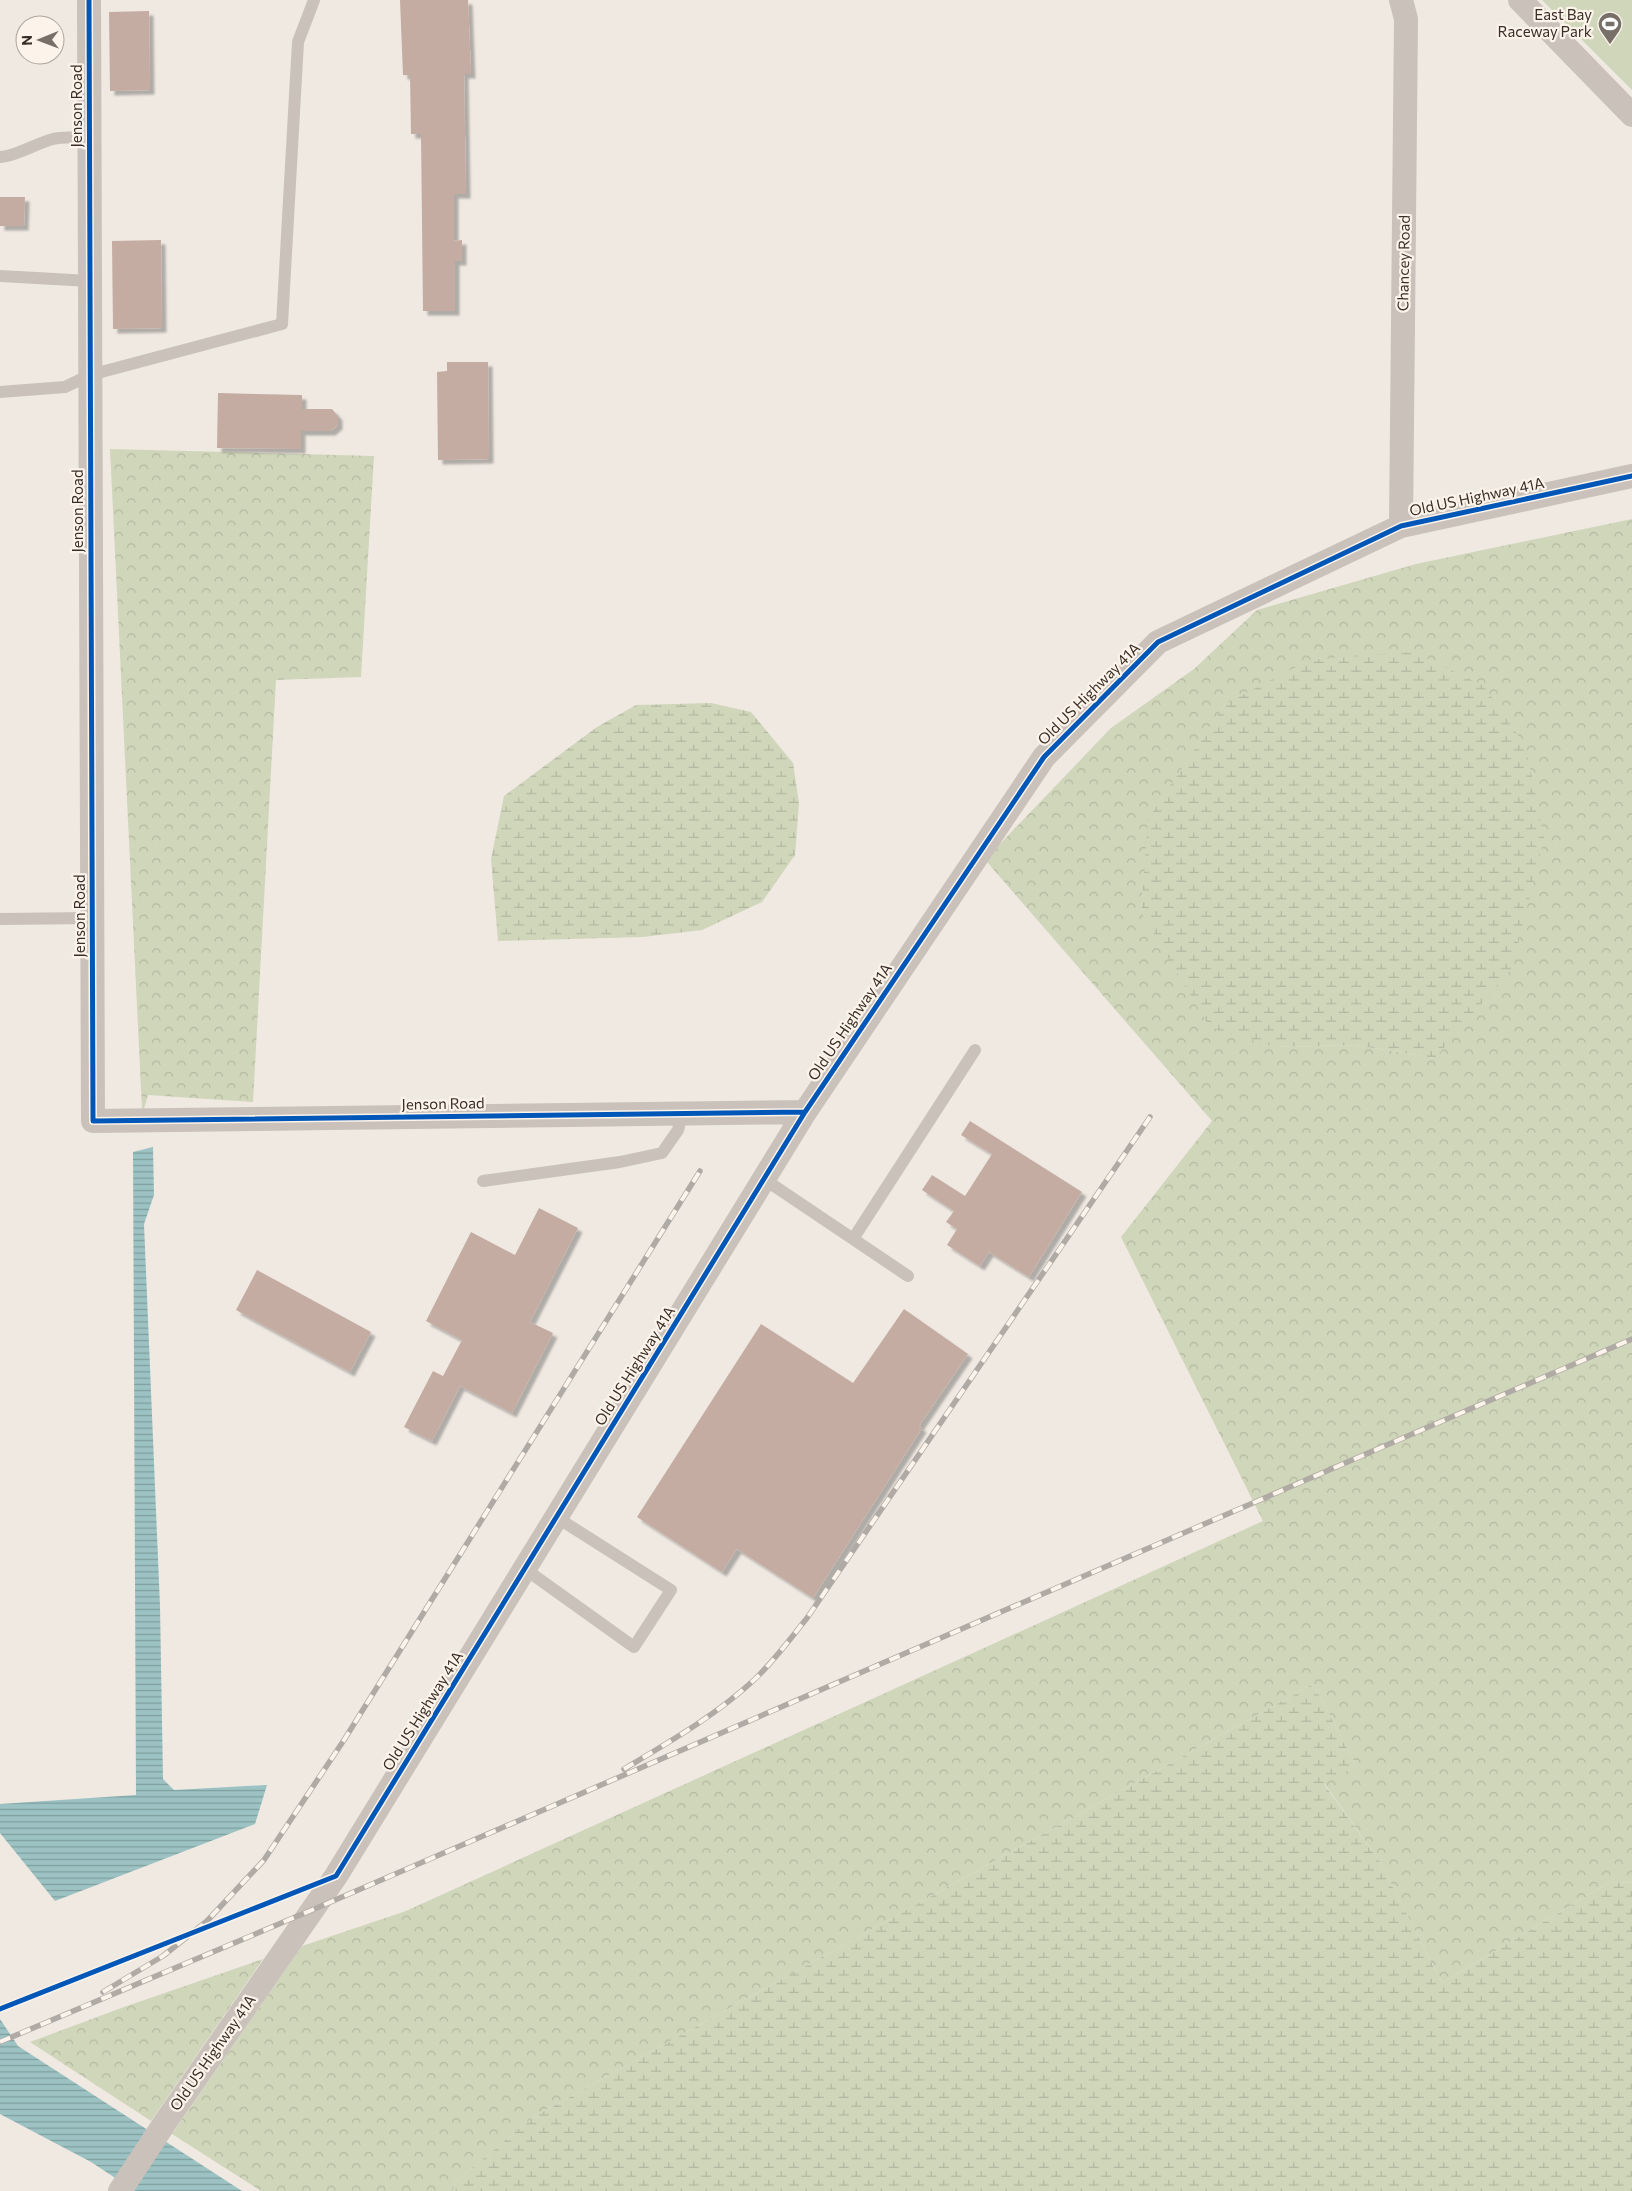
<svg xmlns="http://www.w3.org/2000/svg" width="1632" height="2191" viewBox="0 0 1632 2191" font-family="Commissioner,sans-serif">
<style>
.forest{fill:url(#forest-crowns);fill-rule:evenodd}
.wetland{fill:url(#wetland-marsh)}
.park{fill:#d0d6ba}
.water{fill:url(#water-rules)}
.building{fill:#c5aca2;filter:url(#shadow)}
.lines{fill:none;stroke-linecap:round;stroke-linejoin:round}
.lane{stroke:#c9c1ba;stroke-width:12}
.street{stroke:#c9c1ba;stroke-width:24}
.rail-casing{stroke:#b0aaa5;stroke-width:5.5}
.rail{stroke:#fcf4ea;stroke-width:4;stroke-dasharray:11;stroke-linecap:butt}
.cycleway-casing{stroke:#fcf4ea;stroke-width:8}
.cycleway{stroke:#0057b8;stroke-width:5}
.labels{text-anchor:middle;stroke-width:4.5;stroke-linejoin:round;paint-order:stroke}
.poi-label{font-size:15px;fill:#3a2e28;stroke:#fcf4ea;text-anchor:end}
.street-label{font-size:15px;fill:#3a2e28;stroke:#fcf4ea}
</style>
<defs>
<pattern id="forest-crowns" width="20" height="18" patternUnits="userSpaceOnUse" patternTransform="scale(1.25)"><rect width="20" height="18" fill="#d0d6ba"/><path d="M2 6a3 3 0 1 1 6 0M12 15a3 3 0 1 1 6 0" fill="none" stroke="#b3b8a0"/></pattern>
<pattern id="wetland-marsh" width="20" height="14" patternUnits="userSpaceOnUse" patternTransform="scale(1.25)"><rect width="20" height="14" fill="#d0d6ba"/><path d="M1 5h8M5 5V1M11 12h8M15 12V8" fill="none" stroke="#b3b8a0"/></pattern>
<pattern id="water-rules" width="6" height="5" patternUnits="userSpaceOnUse" patternTransform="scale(1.25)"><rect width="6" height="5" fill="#9cc2c3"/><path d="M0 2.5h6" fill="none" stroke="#809e9e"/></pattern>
<filter id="shadow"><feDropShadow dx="4.5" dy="4.5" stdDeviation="1" flood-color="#0004"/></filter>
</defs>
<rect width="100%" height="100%" fill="#efe9e2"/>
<!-- forest -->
<path class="forest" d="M 110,449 L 374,456 L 361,677 L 276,680 L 253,1102 L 148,1095 L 144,1109 L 142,1109 Z
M 1632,519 L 1632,1883 L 1610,1882 L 1442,1983 L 1380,1862 L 1324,1783 L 1356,1765 L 1313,1684 L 532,2118 L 455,2182 L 453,2191 L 261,2191 L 172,2134 L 302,1946 L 406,1911 L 1263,1521 L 1121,1237 L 1212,1121 L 987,862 L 998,846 L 1111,728 L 1194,669 L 1257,610 L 1416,564 ZM 1225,704 L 1435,1058 L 1355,1045 L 1275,1047 L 1141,912 L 1149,819 Z
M 263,1959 L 151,2121 L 30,2042 L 124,2007 Z"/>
<!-- wetland -->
<path class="wetland" d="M 1413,652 L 1484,686 L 1526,747 L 1544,839 L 1512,968 L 1435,1058 L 1355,1045 L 1275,1047 L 1210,1028 L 1141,912 L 1148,819 L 1225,704 L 1309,660 Z
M 711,703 L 751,712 L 793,763 L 799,803 L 795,855 L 762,902 L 702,930 L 643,937 L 498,941 L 491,859 L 504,796 L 597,727 L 636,705 Z
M 1313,1684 L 1356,1765 L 1324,1784 L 1380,1862 L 1442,1983 L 1610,1882 L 1632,1883 L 1632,2191 L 453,2191 L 455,2182 L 532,2118 Z"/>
<!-- park -->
<path class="park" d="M 1542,0 L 1632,0 L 1632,90 Z"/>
<!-- water -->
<path class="water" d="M 153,1147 L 154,1195 L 144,1224 L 160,1606 L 163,1779 L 174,1790 L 267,1785 L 255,1824 L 55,1901 L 0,1833 L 0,1804 L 136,1795 L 133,1152 Z
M 0,2019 L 18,2046 L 242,2191 L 135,2191 L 91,2162 L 0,2114 Z"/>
<!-- building -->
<path class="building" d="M 400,0 L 468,0 L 471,74 L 464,74 L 466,194 L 454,194 L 454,241 L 462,240 L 462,261 L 455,261 L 455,311 L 423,311 L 421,134 L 411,134 L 410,75 L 403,75 Z
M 149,11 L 150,90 L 110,91 L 109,12 Z
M 0,197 L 25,197 L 24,226 L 0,226 Z
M 161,240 L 162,328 L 113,329 L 112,241 Z
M 447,362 L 488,362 L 489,459 L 438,460 L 437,372 L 447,371 Z
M 218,393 L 302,395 L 302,409 L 332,409 L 338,416 L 338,425 L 331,431 L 301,431 L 301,449 L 217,448 Z
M 970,1121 L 1082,1192 L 1029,1277 L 989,1252 L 980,1266 L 947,1245 L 957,1229 L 946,1222 L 954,1211 L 922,1190 L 932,1175 L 965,1196 L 992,1154 L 961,1135 Z
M 539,1208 L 578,1228 L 530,1322 L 553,1333 L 512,1413 L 460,1386 L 432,1441 L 404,1427 L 433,1371 L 443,1376 L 462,1340 L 426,1321 L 471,1232 L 515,1255 Z
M 257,1270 L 371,1332 L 350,1372 L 236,1310 Z
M 904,1309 L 968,1354 L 919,1426 L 922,1428 L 813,1598 L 737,1549 L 722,1572 L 637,1517 L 761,1324 L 853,1383 Z"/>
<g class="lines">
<!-- lane -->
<path class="lane" d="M 0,157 C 14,157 37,143 53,139 C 64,136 78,138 89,138
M 0,276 L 90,281
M 0,392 L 65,387 L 90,375 L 282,324 L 298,42 L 314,0
M 0,919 L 92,918
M 764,1179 L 908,1276
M 483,1181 L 620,1162 L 662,1153 L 678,1130 L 682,1114
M 853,1239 L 975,1050
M 525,1569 L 634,1647 L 671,1590 L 556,1517"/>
<!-- street -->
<path class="street" d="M 89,0 L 93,1121 L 805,1112
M 1401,0 L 1406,19 L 1401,526
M 1520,0 L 1632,115
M 120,2191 L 164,2124 L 336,1876 L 805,1112 L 1044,757 L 1158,642 L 1401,526 L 1632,476"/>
<defs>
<path id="rail" d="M 624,1769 C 669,1742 715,1716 754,1680 C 774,1661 790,1639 807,1618 L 1150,1117
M 103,1992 L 163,1956 L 207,1921 L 264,1860 L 344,1740 L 700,1171
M 0,2042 L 312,1910 L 1632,1339"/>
</defs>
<!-- rail casing -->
<use href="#rail" class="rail-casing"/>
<!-- rail -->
<use href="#rail" class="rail"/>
<defs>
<path id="cycleway" d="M 89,0 L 93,1121 L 805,1112
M 0,2009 L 336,1876 L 805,1112 L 1044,757 L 1158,642 L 1401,526 L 1632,476"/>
</defs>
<!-- cycleway casing -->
<use href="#cycleway" class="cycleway-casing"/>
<!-- cycleway -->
<use href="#cycleway" class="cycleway"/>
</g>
<!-- icons -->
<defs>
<symbol id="stadium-pin" viewBox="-11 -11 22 30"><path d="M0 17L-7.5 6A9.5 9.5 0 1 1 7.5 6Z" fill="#796f69" stroke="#fcf4ea"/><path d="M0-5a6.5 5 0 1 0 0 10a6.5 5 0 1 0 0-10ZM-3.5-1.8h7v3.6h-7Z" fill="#fff"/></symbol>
</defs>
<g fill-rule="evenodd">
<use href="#stadium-pin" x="1596" y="10" width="28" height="38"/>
</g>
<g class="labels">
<!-- poi labels -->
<g class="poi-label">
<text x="1592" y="20">East Bay<tspan x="1592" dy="17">Raceway Park</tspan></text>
</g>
<!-- street labels -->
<g class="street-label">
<text transform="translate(77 106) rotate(-90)" y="5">Jenson Road</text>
<text transform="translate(1404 263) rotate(-89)" y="5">Chancey Road</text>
<text transform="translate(1477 497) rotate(-12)" y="5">Old US Highway 41A</text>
<text transform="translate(78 511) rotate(-90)" y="5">Jenson Road</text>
<text transform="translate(1089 694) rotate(-45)" y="5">Old US Highway 41A</text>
<text transform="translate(80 916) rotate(-90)" y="5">Jenson Road</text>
<text transform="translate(850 1022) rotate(-56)" y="5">Old US Highway 41A</text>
<text transform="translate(443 1104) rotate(-1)" y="5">Jenson Road</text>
<text transform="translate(635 1366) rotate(-58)" y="5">Old US Highway 41A</text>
<text transform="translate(423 1711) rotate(-58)" y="5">Old US Highway 41A</text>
<text transform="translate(213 2053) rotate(-55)" y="5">Old US Highway 41A</text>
</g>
</g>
<!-- north arrow -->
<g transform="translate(40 40) rotate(269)"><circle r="24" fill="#fcf4ea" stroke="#aea59c"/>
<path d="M0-4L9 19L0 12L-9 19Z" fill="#796f69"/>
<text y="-8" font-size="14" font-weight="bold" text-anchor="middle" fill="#3a2e28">N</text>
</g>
</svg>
